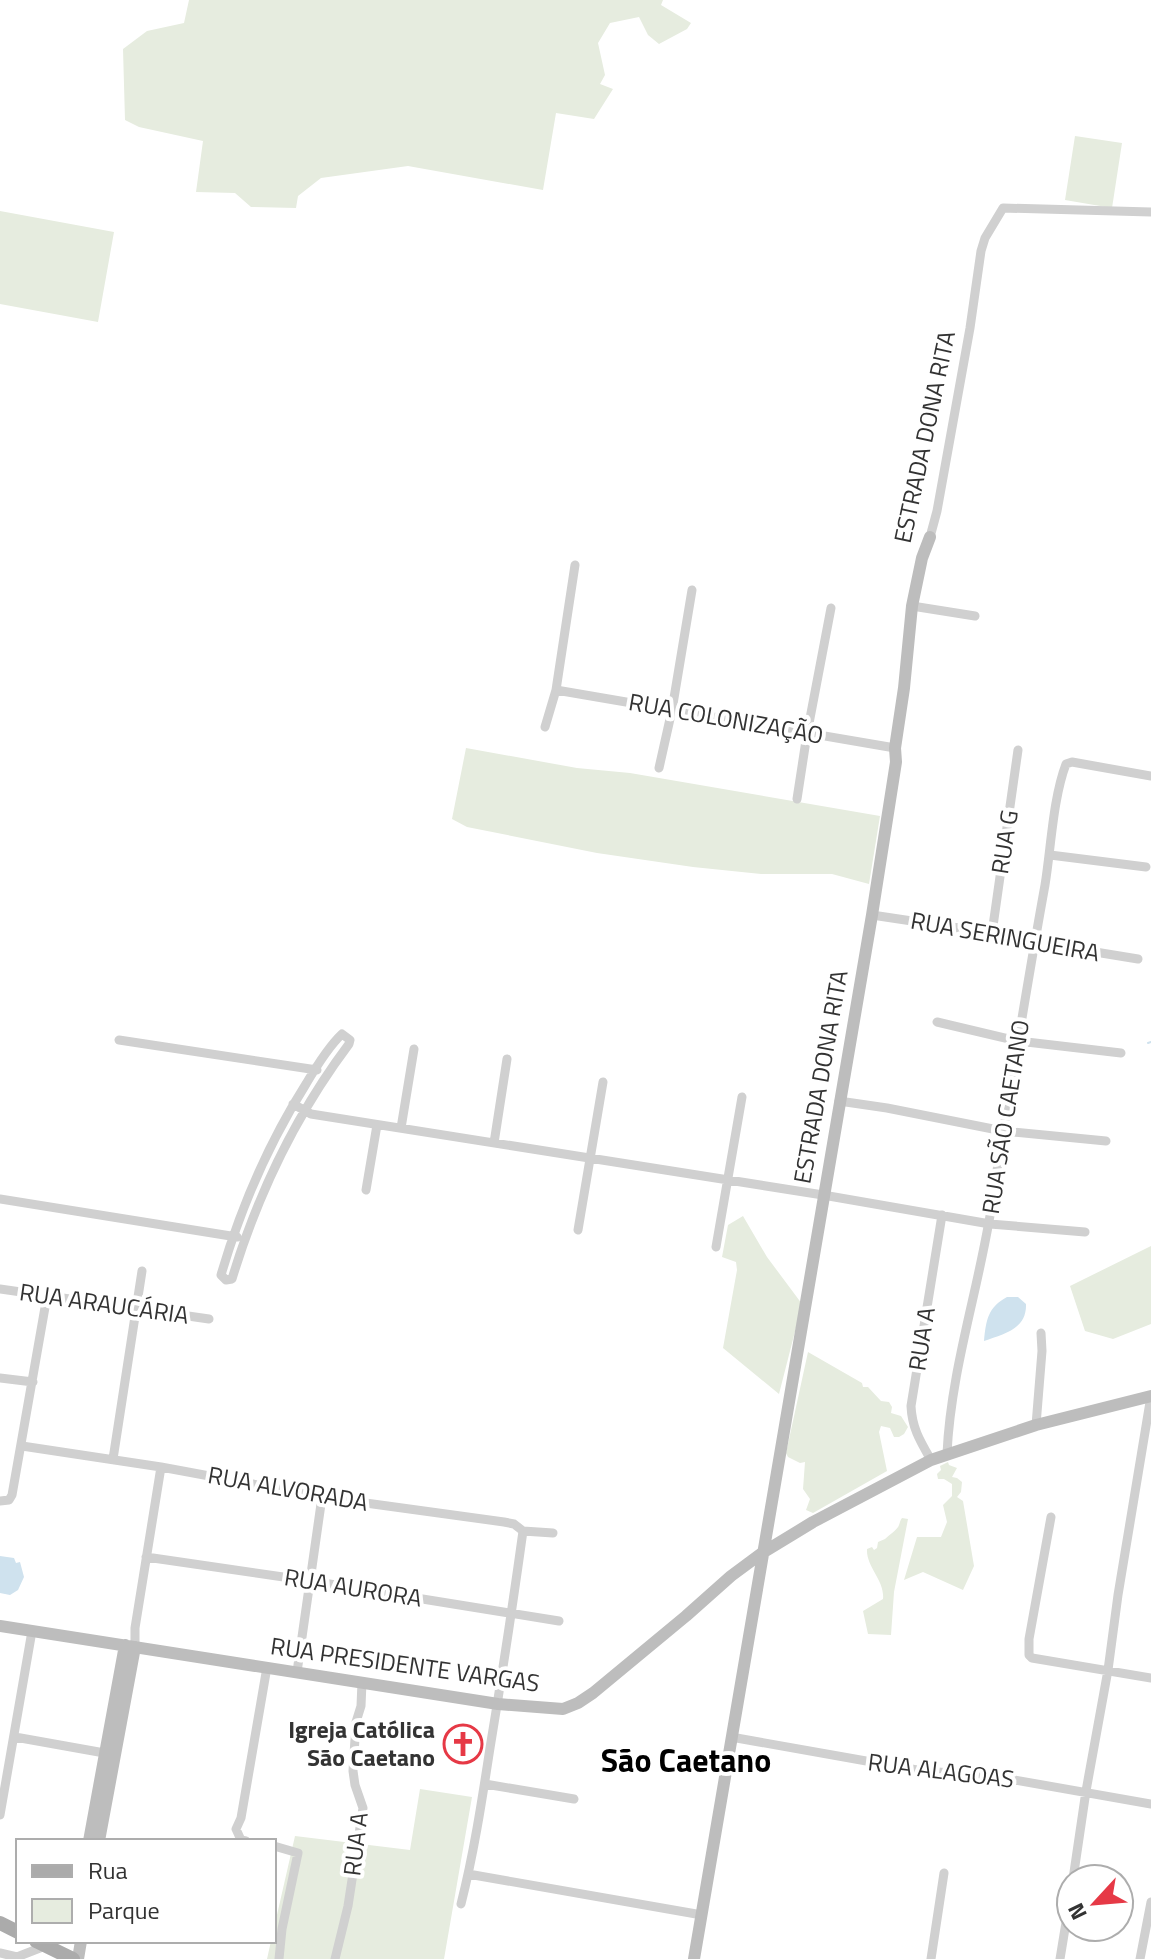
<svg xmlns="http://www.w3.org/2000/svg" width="1151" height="1959" viewBox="0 0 1151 1959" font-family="'Titillium Web',sans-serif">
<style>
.green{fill:#e6ecdf}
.water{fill:#cfe2ee}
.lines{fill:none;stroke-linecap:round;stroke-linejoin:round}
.stream{stroke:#cfe2ee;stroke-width:2}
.street{stroke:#d0d0d0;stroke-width:9}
.secondary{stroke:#bdbdbd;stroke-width:12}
.primary{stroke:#ababab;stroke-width:14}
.labels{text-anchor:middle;stroke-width:8;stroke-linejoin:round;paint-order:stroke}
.street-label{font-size:24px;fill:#333;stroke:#fff}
.poi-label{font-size:24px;font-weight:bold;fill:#333;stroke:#fff;text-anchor:end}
.district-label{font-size:32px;font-weight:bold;fill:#000;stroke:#fff}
</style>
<rect width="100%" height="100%" fill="#fff"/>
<!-- green -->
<path class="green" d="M 189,0 L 663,0 L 661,5 L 691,23 L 687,29 L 659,44 L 648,35 L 639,17 L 610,23 L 598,43 L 605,75 L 600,84 L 613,89 L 594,119 L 556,113 L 543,190 L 408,166 L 321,178 L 298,196 L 296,208 L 251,207 L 235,193 L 196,192 L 203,141 L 139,127 L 125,120 L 123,49 L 147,31 L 184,23 Z
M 1075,136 L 1122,143 L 1112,208 L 1065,200 Z
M 0,211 L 114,232 L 98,322 L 0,304 Z
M 466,748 L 577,768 L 630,773 L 880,816 L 869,884 L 832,874 L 761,874 L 693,867 L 597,853 L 467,827 L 452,819 Z
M 743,1216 L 767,1257 L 802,1304 L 779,1394 L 723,1348 L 737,1270 L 736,1262 L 722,1257 L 728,1225 Z
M 1151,1246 L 1151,1324 L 1113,1339 L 1085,1331 L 1070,1286 Z
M 808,1352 L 862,1383 L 863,1387 L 868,1387 L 881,1401 L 889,1402 L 892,1407 L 891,1413 L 901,1416 L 908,1427 L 904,1434 L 899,1437 L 894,1437 L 890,1428 L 881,1426 L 879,1432 L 887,1471 L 813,1513 L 806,1510 L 810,1499 L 803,1489 L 805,1462 L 800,1463 L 788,1457 L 786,1453 Z
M 948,1462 L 949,1465 L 957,1468 L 952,1477 L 957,1478 L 962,1482 L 961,1492 L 957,1497 L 963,1501 L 974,1566 L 963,1590 L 923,1572 L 904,1580 L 917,1537 L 941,1537 L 947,1522 L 943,1505 L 952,1496 L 952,1484 L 944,1479 L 938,1479 L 937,1474 L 941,1470 L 940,1466 Z
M 902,1518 L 908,1519 L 894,1592 L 891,1635 L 868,1634 L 863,1611 L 883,1599 C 885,1580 866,1567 867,1549 L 872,1547 L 874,1550 L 877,1548 L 878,1542 L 885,1539 C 888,1536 898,1529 899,1525 C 900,1523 900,1520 902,1518 Z
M 420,1789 L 472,1797 L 444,1959 L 267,1959 L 271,1941 L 274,1941 L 274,1928 L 295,1836 L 410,1850 Z"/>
<!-- water -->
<path class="water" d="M 1007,1297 L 1018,1297 L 1026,1304 C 1027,1329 1004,1334 984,1341 C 986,1320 988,1307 1007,1297 Z
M 0,1556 L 14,1558 L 16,1563 L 20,1562 L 24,1577 L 18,1590 L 10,1595 L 0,1593 Z"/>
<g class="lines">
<!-- stream -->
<path class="stream" d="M 1148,1043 L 1151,1042"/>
<!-- street -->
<path class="street" d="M 930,537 L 937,511 L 970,328 L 981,251 L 985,238 L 1003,208 L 1151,212
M 912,606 L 975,616
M 556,690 L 895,748
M 545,727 L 556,690 L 575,565
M 659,768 L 672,710 L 692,590
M 797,799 L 807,734 L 831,608
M 1050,855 L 1146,867
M 872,915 L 992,933 L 1034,942 L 1138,959
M 992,933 L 1018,750
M 937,1022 L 1018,1041 L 1121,1053
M 342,1034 L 350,1040 L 349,1044 C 295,1116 258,1193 232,1279 L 226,1280 L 221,1275 C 241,1207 268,1144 306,1084 C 316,1067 328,1047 342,1034 Z
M 119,1040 L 317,1070
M 839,1101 L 887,1108 L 1003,1131 L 1106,1141
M 293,1104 L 311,1114 L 823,1195 L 990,1224 L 1085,1232
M 401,1128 L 414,1049
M 494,1143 L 507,1059
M 366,1190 L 377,1125
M 0,1199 L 237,1237
M 578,1230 L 603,1082
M 716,1247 L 742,1097
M 0,1289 L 209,1319
M 0,1378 L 33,1382
M 1036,1425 L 1042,1351 L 1041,1333
M 22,1446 L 161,1467 L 322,1497 L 504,1522 L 514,1524 L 523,1531 L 553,1533
M 947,1454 C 951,1363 984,1274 995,1183 C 1011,1084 1027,984 1045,885 C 1051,848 1053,798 1066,764 L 1072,762 L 1151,776
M 113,1459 L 142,1271
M 931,1460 C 920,1441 912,1428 911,1406 L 942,1215
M 0,1501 L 9,1500 L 12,1495 L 47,1296
M 1051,1517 L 1029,1639 L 1029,1655 L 1032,1658 L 1151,1678
M 146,1557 L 311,1581 L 559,1621
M 135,1647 L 135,1628 L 161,1467
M 297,1672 L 322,1497
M 15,1737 L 110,1754
M 731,1737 L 917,1770 L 1003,1778 L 1151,1804
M 485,1784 L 574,1799
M 0,1815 L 32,1631
M 246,1841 L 241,1840 L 236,1829 L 241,1818 L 267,1667
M 274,1846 L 298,1853 L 282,1929 L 279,1959
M 468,1874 L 702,1915
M 1073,1879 L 1086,1791 L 1108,1670 L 1118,1595 L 1151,1396
M 461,1904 C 474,1853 482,1800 490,1748 C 502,1676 513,1603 523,1531
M 0,1953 L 17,1957 L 45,1946
M 335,1959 L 348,1906 L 363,1808 L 355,1785 L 353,1771 L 356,1722 L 361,1706 L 362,1682
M 931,1959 L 944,1873
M 1060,1959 L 1071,1892
M 1140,1959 L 1151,1902"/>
<!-- secondary -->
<path class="secondary" d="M 0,1626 L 498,1704 L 563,1709 L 578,1703 L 593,1693 L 686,1616 L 731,1576 L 762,1553 L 813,1522 L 931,1460 L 1036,1425 L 1151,1396
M 89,1841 L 125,1645
M 99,1841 L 135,1647
M 78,1959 L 81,1941
M 694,1959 L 872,915 L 896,762 L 895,748 L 904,688 L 912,606 L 922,558 L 930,537"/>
<!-- primary -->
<path class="primary" d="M 0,1923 L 18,1932
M 36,1941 L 73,1959"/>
</g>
<!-- icons -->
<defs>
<symbol id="church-ring" viewBox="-11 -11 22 22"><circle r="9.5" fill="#fff" stroke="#e63946" stroke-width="1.5"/><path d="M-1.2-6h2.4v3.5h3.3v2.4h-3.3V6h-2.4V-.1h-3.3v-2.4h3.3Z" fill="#e63946"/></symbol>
</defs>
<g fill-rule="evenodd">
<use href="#church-ring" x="441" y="1722" width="44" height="44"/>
</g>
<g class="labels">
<!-- street labels -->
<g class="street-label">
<text transform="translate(925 437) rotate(-78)" y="8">ESTRADA DONA RITA</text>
<text transform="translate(726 719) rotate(10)" y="8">RUA COLONIZAÇÃO</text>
<text transform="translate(1005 842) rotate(-81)" y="8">RUA G</text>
<text transform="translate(1005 937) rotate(10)" y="8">RUA SERINGUEIRA</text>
<text transform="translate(821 1077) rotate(-80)" y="8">ESTRADA DONA RITA</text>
<text transform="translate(1006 1117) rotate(-81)" y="8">RUA SÃO CAETANO</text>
<text transform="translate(104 1304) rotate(8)" y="8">RUA ARAUCÁRIA</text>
<text transform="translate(922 1339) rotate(-81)" y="8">RUA A</text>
<text transform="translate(288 1489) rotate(10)" y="8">RUA ALVORADA</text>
<text transform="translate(353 1588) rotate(9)" y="8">RUA AURORA</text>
<text transform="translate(405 1665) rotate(8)" y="8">RUA PRESIDENTE VARGAS</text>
<text transform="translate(941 1771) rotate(7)" y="8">RUA ALAGOAS</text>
<text transform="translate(356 1844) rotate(-83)" y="8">RUA A</text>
</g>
<!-- poi labels -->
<g class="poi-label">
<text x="435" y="1738">Igreja Católica<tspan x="435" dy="28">São Caetano</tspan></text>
</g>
<!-- district labels -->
<g class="district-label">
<text x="686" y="1772">São Caetano</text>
</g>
</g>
<!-- legend -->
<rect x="16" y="1839" width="260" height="104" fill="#ffffff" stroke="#adadad" stroke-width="2"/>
<rect x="32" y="1865" width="40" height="12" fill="#ababab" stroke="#adadad" stroke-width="2"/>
<text x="88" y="1879" font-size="24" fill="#333333">Rua</text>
<rect x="32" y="1899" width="40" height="24" fill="#e6ecdf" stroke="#adadad" stroke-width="2"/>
<text x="88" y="1919" font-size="24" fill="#333333">Parque</text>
<!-- north arrow -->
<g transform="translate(1095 1903) rotate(244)"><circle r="38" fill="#ffffff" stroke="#adadad" stroke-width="2"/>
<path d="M0-6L14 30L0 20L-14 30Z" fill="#e63946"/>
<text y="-12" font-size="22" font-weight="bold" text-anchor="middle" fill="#333333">N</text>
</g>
</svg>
